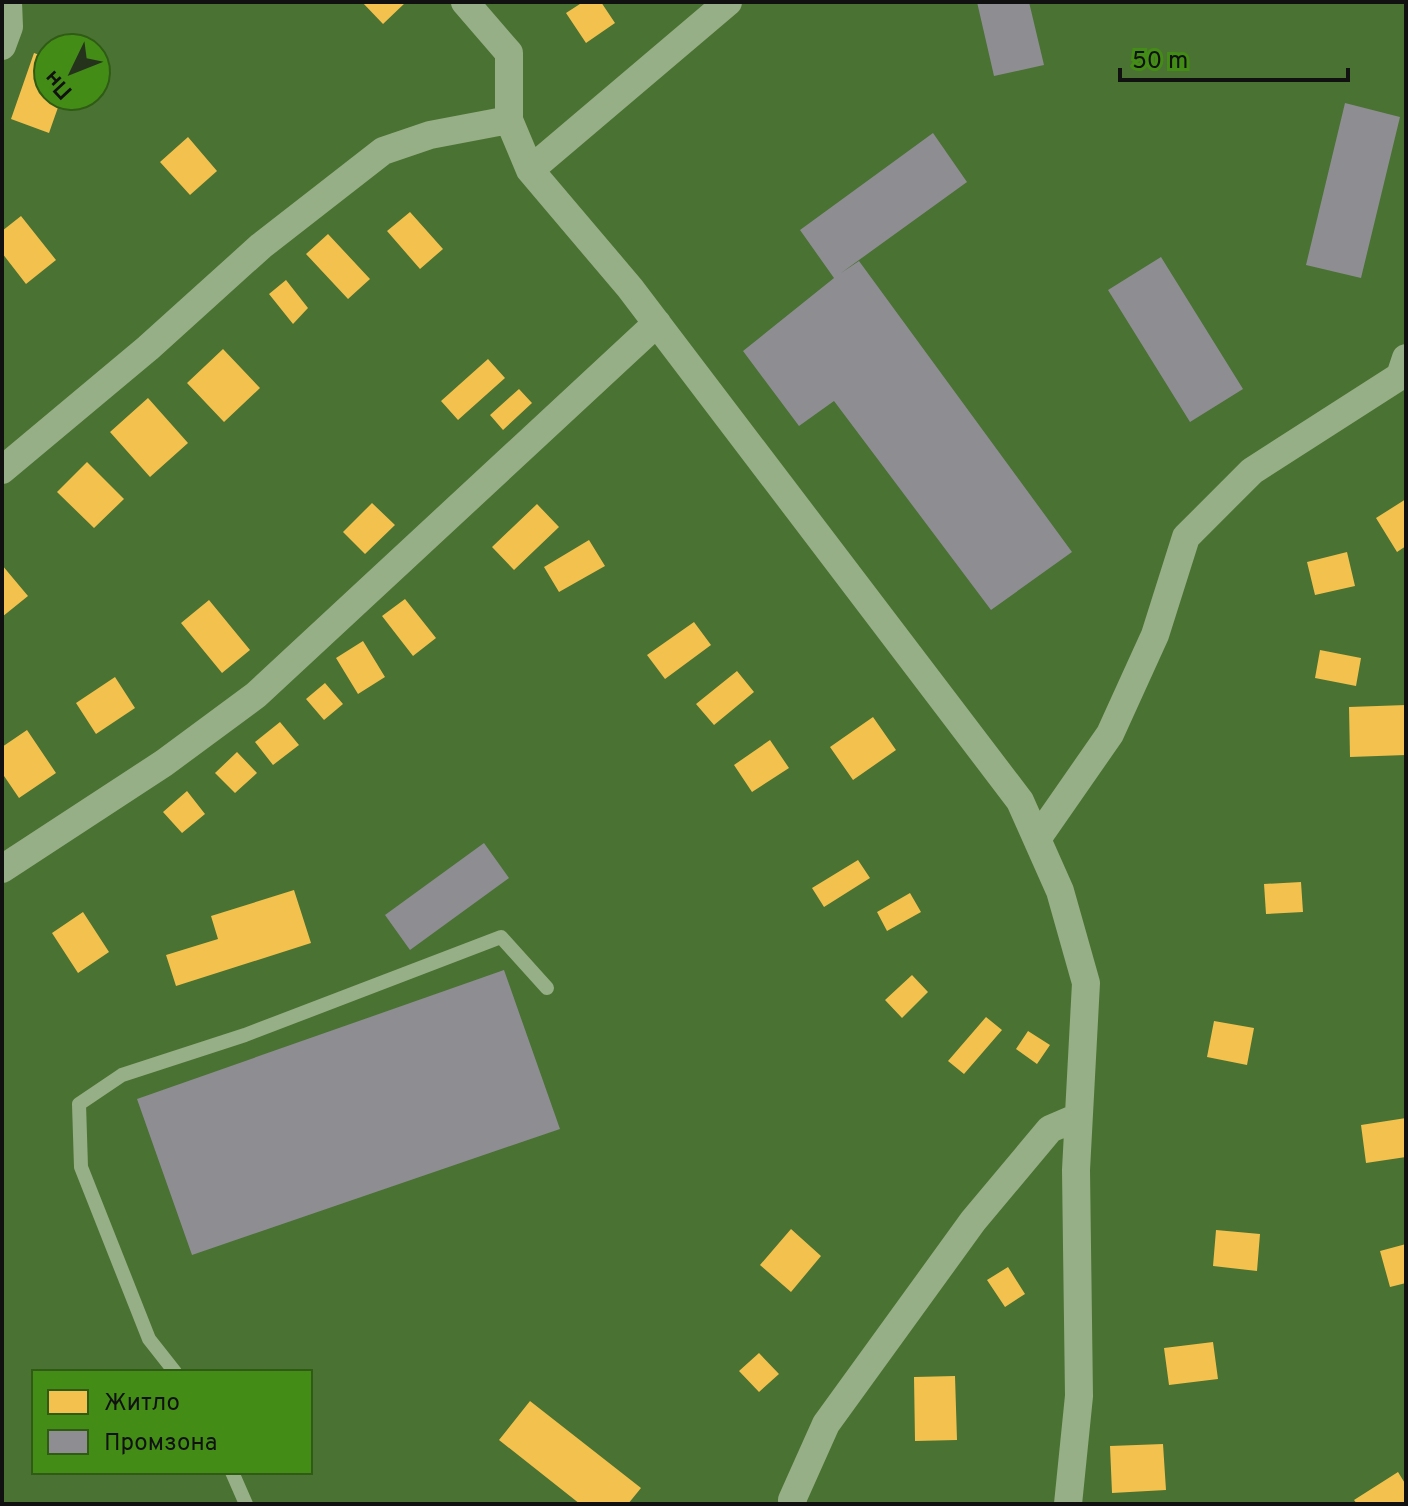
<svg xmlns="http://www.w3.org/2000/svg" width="1408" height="1506" viewBox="0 0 1408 1506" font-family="Overpass,sans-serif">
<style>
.homes{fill:#f2c14e}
.industry{fill:#8d8d92}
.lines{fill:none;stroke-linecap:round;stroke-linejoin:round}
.service{stroke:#96af86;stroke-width:14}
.minor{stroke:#96af86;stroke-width:28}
</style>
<rect width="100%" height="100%" fill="#4a7232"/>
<!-- homes -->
<path class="homes" d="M 362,2 L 406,2 L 383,24 Z
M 583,2 L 601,2 L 615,23 L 586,43 L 566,13 Z
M 34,53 L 48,58 L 48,96 L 62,96 L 49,133 L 11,119 Z
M 188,137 L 217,171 L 190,195 L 160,162 Z
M 410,212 L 443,249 L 420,269 L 387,231 Z
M 21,216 L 56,260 L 26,284 L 2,253 L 2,231 Z
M 328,234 L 370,279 L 348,299 L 306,254 Z
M 286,280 L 308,308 L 293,324 L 269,294 Z
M 223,349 L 260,388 L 224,422 L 187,383 Z
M 488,359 L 505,378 L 458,420 L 441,401 Z
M 519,389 L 532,403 L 503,430 L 490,415 Z
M 148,398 L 188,443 L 150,477 L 110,432 Z
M 87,462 L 124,499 L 94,528 L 57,492 Z
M 1406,499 L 1406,546 L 1397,552 L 1376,518 Z
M 372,503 L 395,525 L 365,554 L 343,532 Z
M 537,504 L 559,527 L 514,570 L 492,547 Z
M 589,540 L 605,566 L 559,592 L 544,567 Z
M 1347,552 L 1355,586 L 1315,595 L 1307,562 Z
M 2,565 L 28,596 L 2,617 Z
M 405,599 L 436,638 L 413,656 L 382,616 Z
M 209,600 L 250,650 L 222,673 L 181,623 Z
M 694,622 L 711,645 L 665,679 L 647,655 Z
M 363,641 L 385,677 L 358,694 L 336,658 Z
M 1320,650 L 1361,658 L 1356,686 L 1315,678 Z
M 737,671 L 754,692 L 714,725 L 696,704 Z
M 115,677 L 135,708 L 96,734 L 76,703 Z
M 325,683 L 343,704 L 324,720 L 306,699 Z
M 1406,705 L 1406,755 L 1350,757 L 1349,707 Z
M 873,717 L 896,750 L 853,780 L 830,747 Z
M 280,722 L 299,745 L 273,765 L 255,742 Z
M 27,730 L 56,773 L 19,798 L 2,773 L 2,747 Z
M 770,740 L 789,768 L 752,792 L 734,765 Z
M 237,752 L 257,773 L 235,793 L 215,773 Z
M 187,791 L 205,814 L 182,833 L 163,812 Z
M 858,860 L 870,878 L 824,907 L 812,888 Z
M 1301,882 L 1303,912 L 1266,914 L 1264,884 Z
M 294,890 L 311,943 L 176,986 L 166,955 L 218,939 L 211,916 Z
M 910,893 L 921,912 L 887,931 L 877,912 Z
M 83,912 L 109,952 L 78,973 L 52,933 Z
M 912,975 L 928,992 L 902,1018 L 885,1000 Z
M 986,1017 L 1002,1030 L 964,1074 L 948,1061 Z
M 1214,1021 L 1254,1028 L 1247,1065 L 1207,1057 Z
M 1028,1031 L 1050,1045 L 1037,1064 L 1016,1049 Z
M 1406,1118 L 1406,1157 L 1366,1163 L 1361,1125 Z
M 791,1229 L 821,1256 L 791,1292 L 760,1265 Z
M 1216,1230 L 1260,1234 L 1257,1271 L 1213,1266 Z
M 1406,1244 L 1406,1283 L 1390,1287 L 1380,1251 Z
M 1008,1267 L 1025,1294 L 1005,1307 L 987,1280 Z
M 1213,1342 L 1218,1379 L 1169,1385 L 1164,1348 Z
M 759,1353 L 779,1374 L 759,1392 L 739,1371 Z
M 955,1376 L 957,1440 L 915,1441 L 914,1377 Z
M 530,1401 L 641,1488 L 628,1504 L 580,1504 L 499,1440 Z
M 1163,1444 L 1166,1490 L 1112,1493 L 1110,1446 Z
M 1398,1472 L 1406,1485 L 1406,1504 L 1357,1504 L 1354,1500 Z"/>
<!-- industry -->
<path class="industry" d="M 977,2 L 1029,2 L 1044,65 L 994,76 Z
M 1345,103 L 1400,117 L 1361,278 L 1306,265 Z
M 933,133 L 967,182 L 841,273 L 859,261 L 1072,552 L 991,610 L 834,401 L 799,426 L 743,351 L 834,278 L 800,230 Z
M 1161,257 L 1243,389 L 1190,422 L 1108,290 Z
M 484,843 L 509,878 L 410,950 L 385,915 Z
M 504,970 L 560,1129 L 192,1255 L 137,1099 Z"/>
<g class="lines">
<!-- service -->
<path class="service" d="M 175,1372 L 149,1339 L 81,1167 L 79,1104 L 122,1075 L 245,1035 L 501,937 L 547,988
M 232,1472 L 246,1504"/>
<!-- minor -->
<path class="minor" d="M 2,46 L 9,27 L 8,2
M 509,120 L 530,170 L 630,288 L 1020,801 L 1060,891 L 1086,983 L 1076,1170 L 1079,1396 L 1068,1504
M 530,170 L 728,2
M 2,470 L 148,348 L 261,246 L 383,151 L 430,135 L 509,120 L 509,53 L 465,2
M 1037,839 L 1110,734 L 1155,635 L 1186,537 L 1252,471 L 1400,376 L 1406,358
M 2,869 L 164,763 L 256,695 L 657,323
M 793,1504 L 792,1500 L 826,1424 L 973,1221 L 1050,1129 L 1078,1117"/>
</g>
<!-- border -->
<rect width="1408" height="1506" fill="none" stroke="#111111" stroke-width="8"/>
<!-- legend -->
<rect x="32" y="1370" width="280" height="104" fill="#438d17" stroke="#2f5b15" stroke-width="2"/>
<rect x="48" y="1390" width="40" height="24" fill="#f2c14e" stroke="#2f5b15" stroke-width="2"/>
<text x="104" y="1410" font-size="24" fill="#111111">Житло</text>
<rect x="48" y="1430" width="40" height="24" fill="#8d8d92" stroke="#2f5b15" stroke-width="2"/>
<text x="104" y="1450" font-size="24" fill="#111111">Промзона</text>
<!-- north arrow -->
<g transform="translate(72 72) rotate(227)"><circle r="38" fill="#438d17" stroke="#2f5b15" stroke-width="2"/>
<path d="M0-6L14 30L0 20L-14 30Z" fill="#25331d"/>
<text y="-12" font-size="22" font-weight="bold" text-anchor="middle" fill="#111111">Пн</text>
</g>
<!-- scale -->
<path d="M1120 68v12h228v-12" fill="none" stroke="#111111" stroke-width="4"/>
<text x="1132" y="68" font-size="24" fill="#111111" stroke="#438d17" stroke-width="6" paint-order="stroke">50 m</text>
</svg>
